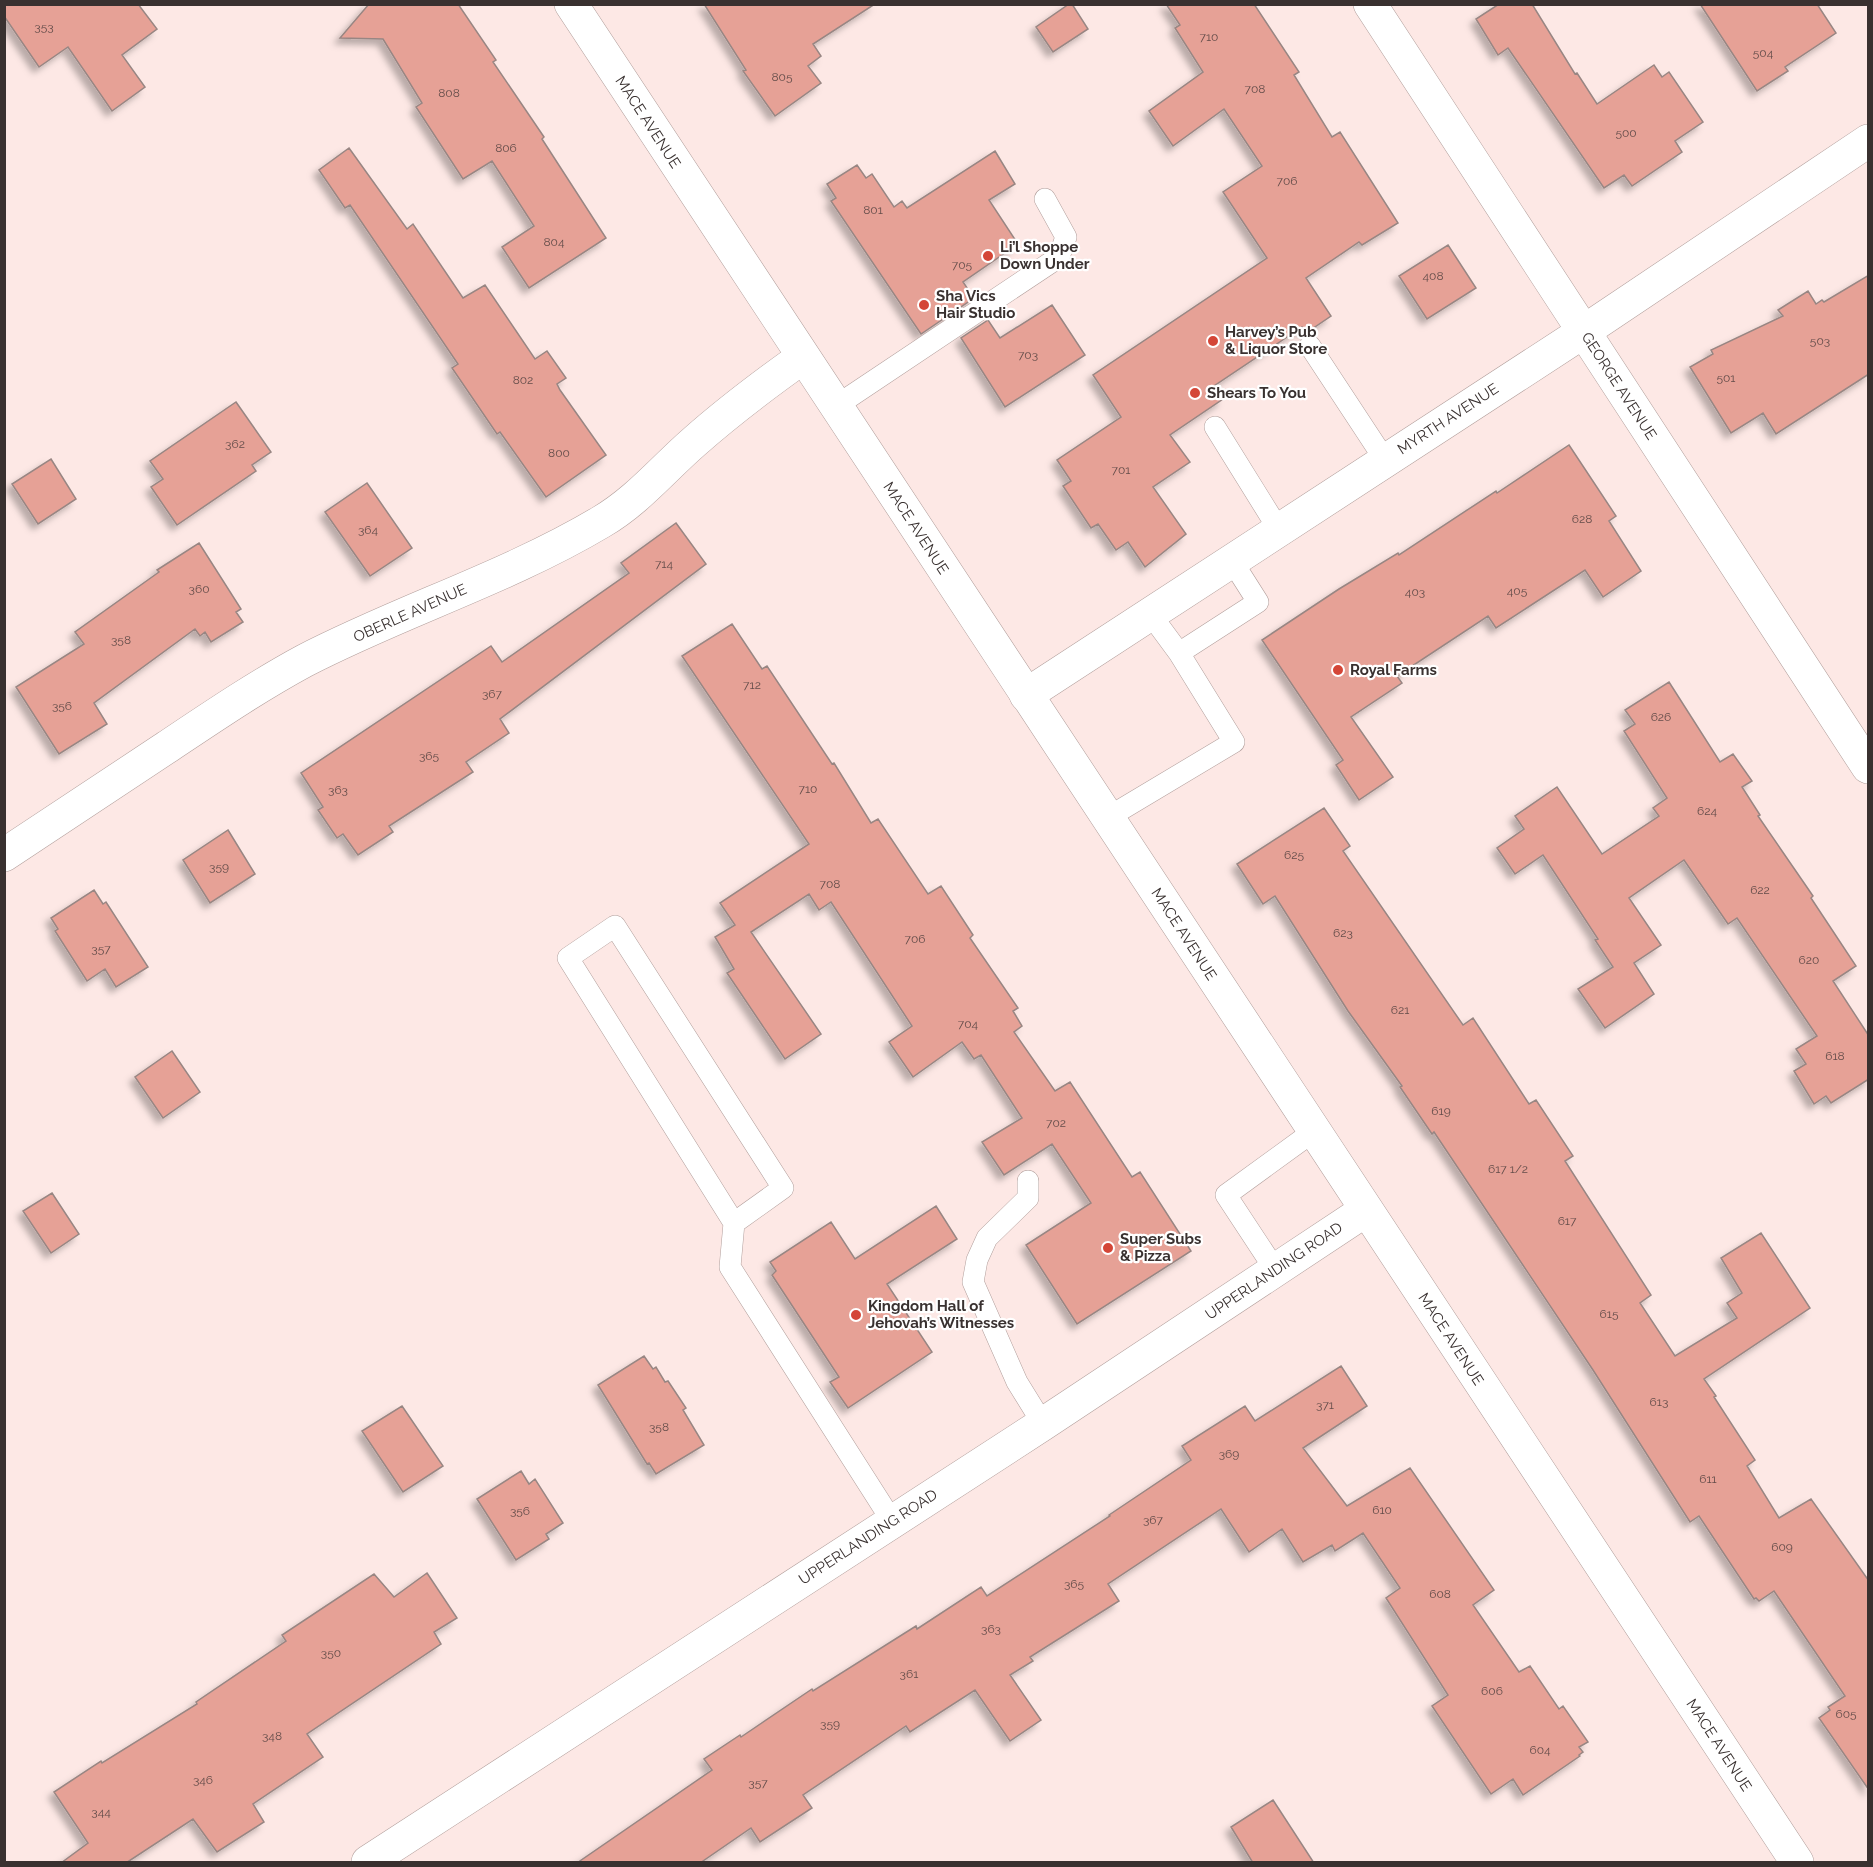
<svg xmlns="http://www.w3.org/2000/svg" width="1873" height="1867" viewBox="0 0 1873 1867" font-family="Raleway,sans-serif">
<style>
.building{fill:#e6a196;stroke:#988683;stroke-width:1.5;filter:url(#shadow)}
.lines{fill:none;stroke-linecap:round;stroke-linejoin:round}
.service-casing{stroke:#b19e9b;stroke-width:22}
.minor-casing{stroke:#b19e9b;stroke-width:34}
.tertiary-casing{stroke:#b19e9b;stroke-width:34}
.secondary-casing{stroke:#b19e9b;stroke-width:34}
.service{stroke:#fff;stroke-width:21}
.minor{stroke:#fff;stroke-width:33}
.tertiary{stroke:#fff;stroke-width:33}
.secondary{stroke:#fff;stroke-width:33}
.poi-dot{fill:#d44637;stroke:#fff;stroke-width:2}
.labels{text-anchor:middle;stroke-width:4.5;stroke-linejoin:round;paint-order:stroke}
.number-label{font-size:12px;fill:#644d4a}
.street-label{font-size:15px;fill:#393130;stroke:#fff}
.poi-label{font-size:15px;font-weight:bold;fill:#393130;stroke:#fff;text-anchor:start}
</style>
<defs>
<filter id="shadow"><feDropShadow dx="-5.5" dy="5.5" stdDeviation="3" flood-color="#0004"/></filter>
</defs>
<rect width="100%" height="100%" fill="#fde8e5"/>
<!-- building -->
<path class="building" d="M 4,4 L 138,4 L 157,29 L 122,55 L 145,87 L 112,111 L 68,47 L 39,67 L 4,16 Z
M 369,4 L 458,4 L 496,60 L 493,62 L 544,137 L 542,139 L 606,238 L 529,288 L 502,247 L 534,226 L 492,161 L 463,179 L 416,107 L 422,103 L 383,39 L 340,38 Z
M 704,4 L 875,4 L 813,44 L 821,56 L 808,66 L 821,83 L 775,116 L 743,71 L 746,70 Z
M 1069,4 L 1072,4 L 1088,29 L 1053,52 L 1036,27 Z
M 1166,4 L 1254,4 L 1299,72 L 1294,75 L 1332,137 L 1340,132 L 1398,223 L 1362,245 L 1359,242 L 1306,278 L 1331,316 L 1306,333 L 1302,327 L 1214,386 L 1223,399 L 1170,435 L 1190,462 L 1153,487 L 1186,534 L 1145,567 L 1128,542 L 1116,550 L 1098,524 L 1091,528 L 1063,486 L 1071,481 L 1057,460 L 1121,417 L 1093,375 L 1267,258 L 1223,192 L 1262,166 L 1224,109 L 1173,146 L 1149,111 L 1203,72 L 1175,28 L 1180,25 Z
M 1499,4 L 1532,4 L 1575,74 L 1577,73 L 1597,104 L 1654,65 L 1662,77 L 1669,72 L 1703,122 L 1675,141 L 1682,152 L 1632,186 L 1624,175 L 1604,188 L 1508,48 L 1498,55 L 1476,19 Z
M 1700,4 L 1817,4 L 1836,33 L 1785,67 L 1788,71 L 1757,91 Z
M 349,148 L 407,229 L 413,224 L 463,298 L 485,285 L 535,359 L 547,351 L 566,378 L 557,384 L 560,390 L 606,455 L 546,497 L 500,432 L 497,434 L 452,368 L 458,364 L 350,205 L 345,208 L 319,170 Z
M 995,151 L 1015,184 L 989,200 L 1018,244 L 963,282 L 974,298 L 921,334 L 831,201 L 836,198 L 827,184 L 857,165 L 866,178 L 872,174 L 894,207 L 902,201 L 907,208 Z
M 1448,245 L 1476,288 L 1427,319 L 1399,276 Z
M 1869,275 L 1869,374 L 1776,434 L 1763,413 L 1731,433 L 1690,367 L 1713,354 L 1711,350 L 1783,316 L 1778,310 L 1808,291 L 1816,304 L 1822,300 L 1824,302 Z
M 1052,305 L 1085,355 L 1005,407 L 961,338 L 988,320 L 1000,338 Z
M 236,402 L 271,452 L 252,465 L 256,471 L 177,525 L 151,487 L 163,479 L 150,461 Z
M 1569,445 L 1616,516 L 1609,521 L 1641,571 L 1603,597 L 1585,570 L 1496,628 L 1488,616 L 1397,676 L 1402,683 L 1351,717 L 1393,777 L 1359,800 L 1336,765 L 1343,760 L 1262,640 L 1339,589 L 1398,553 L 1399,555 L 1496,491 L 1497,493 Z
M 51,459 L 76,499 L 38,524 L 12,484 Z
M 367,483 L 412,548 L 370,576 L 325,512 Z
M 676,523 L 706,564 L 500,719 L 509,733 L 466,762 L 473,772 L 389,826 L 393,832 L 358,855 L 343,834 L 337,838 L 318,810 L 323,807 L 301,773 L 491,646 L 502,662 L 629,573 L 621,563 Z
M 199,543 L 241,609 L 236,612 L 243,622 L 211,642 L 205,632 L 200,636 L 195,629 L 94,703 L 107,724 L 59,754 L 16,687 L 84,644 L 75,632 L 159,572 L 157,570 Z
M 732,624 L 762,669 L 767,666 L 832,764 L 834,763 L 871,823 L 878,819 L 928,894 L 941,886 L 973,935 L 970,938 L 1018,1008 L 1013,1011 L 1022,1026 L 1014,1032 L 1055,1091 L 1070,1082 L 1132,1177 L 1140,1172 L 1191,1251 L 1077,1324 L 1026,1245 L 1091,1203 L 1052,1144 L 1004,1175 L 982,1142 L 1022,1118 L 981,1055 L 974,1059 L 962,1042 L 913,1077 L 889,1042 L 912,1026 L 831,902 L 819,910 L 809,894 L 751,932 L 821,1034 L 785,1059 L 727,973 L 734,969 L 715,937 L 735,925 L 720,903 L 809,844 L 682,656 Z
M 1669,682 L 1720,762 L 1733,754 L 1752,781 L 1742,787 L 1760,815 L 1758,816 L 1813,896 L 1811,898 L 1856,966 L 1833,981 L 1869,1036 L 1869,1079 L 1831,1103 L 1826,1096 L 1814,1104 L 1794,1071 L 1806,1064 L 1796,1049 L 1817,1036 L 1737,918 L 1728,924 L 1684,860 L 1629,898 L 1661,945 L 1634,963 L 1654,994 L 1605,1028 L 1578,989 L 1613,967 L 1595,940 L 1598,939 L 1543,855 L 1515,874 L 1497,848 L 1524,829 L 1515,816 L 1557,787 L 1602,854 L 1659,816 L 1653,808 L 1667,798 L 1624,731 L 1635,724 L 1625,710 Z
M 1324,808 L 1350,846 L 1343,851 L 1463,1025 L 1473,1018 L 1529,1104 L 1536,1100 L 1573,1156 L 1565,1161 L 1651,1295 L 1640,1303 L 1675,1356 L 1737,1318 L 1727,1303 L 1742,1293 L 1721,1258 L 1761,1233 L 1810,1308 L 1704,1379 L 1716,1396 L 1714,1397 L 1755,1460 L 1747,1466 L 1779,1518 L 1811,1499 L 1869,1581 L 1869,1790 L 1819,1718 L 1830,1710 L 1828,1707 L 1845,1696 L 1774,1591 L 1759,1601 L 1756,1598 L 1754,1599 L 1699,1516 L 1690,1522 L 1593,1370 L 1434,1132 L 1432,1134 L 1400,1087 L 1402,1086 L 1348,1011 L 1275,896 L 1263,904 L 1237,864 Z
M 228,830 L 255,874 L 210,903 L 183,860 Z
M 94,890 L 103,904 L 106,902 L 148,967 L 116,987 L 105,969 L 87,981 L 55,931 L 58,929 L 51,918 Z
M 172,1051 L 200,1092 L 163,1118 L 135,1077 Z
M 52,1193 L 79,1234 L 51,1253 L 23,1211 Z
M 936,1206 L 957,1239 L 887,1284 L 932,1352 L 848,1408 L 830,1382 L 839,1377 L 772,1275 L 776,1271 L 770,1262 L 831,1222 L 855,1259 Z
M 644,1356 L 653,1369 L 656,1367 L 665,1382 L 668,1381 L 686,1408 L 683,1410 L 704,1445 L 656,1474 L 649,1463 L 647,1464 L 598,1385 Z
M 1341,1366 L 1367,1406 L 1303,1448 L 1347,1506 L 1410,1468 L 1494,1590 L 1473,1605 L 1519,1672 L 1530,1666 L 1559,1709 L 1563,1706 L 1588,1742 L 1579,1747 L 1583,1752 L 1579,1755 L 1580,1756 L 1523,1795 L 1513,1779 L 1491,1794 L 1432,1706 L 1448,1695 L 1386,1598 L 1400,1588 L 1363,1533 L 1335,1551 L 1332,1545 L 1303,1562 L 1282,1529 L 1249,1552 L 1221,1509 L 1108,1584 L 1119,1601 L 1030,1657 L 1033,1661 L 1010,1675 L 1041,1720 L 1010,1741 L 975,1690 L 910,1732 L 906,1726 L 803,1795 L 812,1808 L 760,1842 L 751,1828 L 700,1863 L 577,1863 L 712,1770 L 704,1759 L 740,1735 L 741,1737 L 812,1689 L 813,1691 L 916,1626 L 917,1629 L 981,1587 L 987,1596 L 1110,1516 L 1109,1515 L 1191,1460 L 1182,1446 L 1245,1406 L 1255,1421 Z
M 402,1406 L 443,1466 L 403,1492 L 362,1431 Z
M 521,1471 L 529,1484 L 535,1479 L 563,1523 L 546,1534 L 549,1539 L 516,1560 L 477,1499 Z
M 427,1573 L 457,1618 L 434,1632 L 441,1644 L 307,1734 L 323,1757 L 253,1804 L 264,1822 L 217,1852 L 193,1819 L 126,1863 L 61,1863 L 88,1843 L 54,1792 L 101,1761 L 102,1763 L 197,1704 L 196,1702 L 286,1641 L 282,1635 L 374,1574 L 394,1597 Z
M 1273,1800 L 1314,1863 L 1253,1863 L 1231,1827 Z"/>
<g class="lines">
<defs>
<path id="service" d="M 1310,346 L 1385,460
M 836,406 L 1059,257 L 1066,237 L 1045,199
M 1215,427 L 1279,530
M 1151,615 L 1179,653 L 1258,602 L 1232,561
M 1107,818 L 1234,742 L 1179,653
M 1028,1181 L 1028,1198 L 987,1238 L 977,1260 L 973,1282 L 1017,1382 L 1043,1424
M 734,1223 L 783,1188 L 615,926 L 568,958 L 734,1223 L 730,1267 L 892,1521
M 1276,1271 L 1226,1195 L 1314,1131"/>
<path id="minor" d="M 1370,4 L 1868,767
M 4,855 C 59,819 113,783 167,747 C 212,717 256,687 304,661 C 400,611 507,578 601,522 C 637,501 663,469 694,442 C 729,411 765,384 803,357
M 368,1862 L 1043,1424 L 1366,1210"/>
<path id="tertiary" d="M 1026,695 L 1583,332 L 1868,141"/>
<path id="secondary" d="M 571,4 L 1797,1862"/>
</defs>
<!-- service casing -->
<use href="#service" class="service-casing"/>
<!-- minor casing -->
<use href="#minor" class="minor-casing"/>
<!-- tertiary casing -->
<use href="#tertiary" class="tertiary-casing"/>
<!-- secondary casing -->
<use href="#secondary" class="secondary-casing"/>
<!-- service -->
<use href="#service" class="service"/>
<!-- minor -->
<use href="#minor" class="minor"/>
<!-- tertiary -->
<use href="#tertiary" class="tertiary"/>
<!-- secondary -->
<use href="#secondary" class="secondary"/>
</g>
<!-- markers -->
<g class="poi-dot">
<circle cx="988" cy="256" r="6"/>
<circle cx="924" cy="305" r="6"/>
<circle cx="1213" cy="341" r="6"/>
<circle cx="1195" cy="393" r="6"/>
<circle cx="1338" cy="670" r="6"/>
<circle cx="1108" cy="1248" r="6"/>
<circle cx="856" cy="1315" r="6"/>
</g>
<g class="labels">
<!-- number labels -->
<g class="number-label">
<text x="44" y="31">353</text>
<text x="1209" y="41">710</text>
<text x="1763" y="57">504</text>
<text x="782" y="81">805</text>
<text x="1255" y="93">708</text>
<text x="449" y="97">808</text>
<text x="1626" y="137">500</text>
<text x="506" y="152">806</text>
<text x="1287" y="185">706</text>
<text x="873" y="214">801</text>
<text x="554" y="246">804</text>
<text x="962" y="269">705</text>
<text x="1433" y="280">408</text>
<text x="1820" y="345">503</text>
<text x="1028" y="359">703</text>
<text x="1726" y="382">501</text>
<text x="523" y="384">802</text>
<text x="235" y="448">362</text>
<text x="559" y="457">800</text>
<text x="1121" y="474">701</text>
<text x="1582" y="523">628</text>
<text x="368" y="534">364</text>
<text x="664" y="568">714</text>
<text x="199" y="593">360</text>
<text x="1517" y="595">405</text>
<text x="1415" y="596">403</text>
<text x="121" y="644">358</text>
<text x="752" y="689">712</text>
<text x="492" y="698">367</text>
<text x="62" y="710">356</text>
<text x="1661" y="721">626</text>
<text x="429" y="760">365</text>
<text x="808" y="793">710</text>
<text x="338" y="794">363</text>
<text x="1707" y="815">624</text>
<text x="1294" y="859">625</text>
<text x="219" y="871">359</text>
<text x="830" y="888">708</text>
<text x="1760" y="894">622</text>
<text x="1343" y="937">623</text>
<text x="915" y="943">706</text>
<text x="101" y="953">357</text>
<text x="1809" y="964">620</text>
<text x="1400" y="1014">621</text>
<text x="968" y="1028">704</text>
<text x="1835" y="1060">618</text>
<text x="1441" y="1115">619</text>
<text x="1056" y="1127">702</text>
<text x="1508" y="1173">617 1/2</text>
<text x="1567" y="1225">617</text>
<text x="1609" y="1318">615</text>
<text x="1659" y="1406">613</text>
<text x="1325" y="1409">371</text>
<text x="659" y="1431">358</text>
<text x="1229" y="1458">369</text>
<text x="1708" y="1483">611</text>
<text x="1382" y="1514">610</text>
<text x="520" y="1515">356</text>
<text x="1153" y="1524">367</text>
<text x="1782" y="1551">609</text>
<text x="1074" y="1588">365</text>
<text x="1440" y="1598">608</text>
<text x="991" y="1633">363</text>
<text x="331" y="1657">350</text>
<text x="909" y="1678">361</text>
<text x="1492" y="1695">606</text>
<text x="1846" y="1718">605</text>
<text x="830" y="1728">359</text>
<text x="272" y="1740">348</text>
<text x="1540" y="1754">604</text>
<text x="203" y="1784">346</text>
<text x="758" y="1787">357</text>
<text x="101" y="1816">344</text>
</g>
<!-- street labels -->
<g class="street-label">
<text transform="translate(648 122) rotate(57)" y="5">MACE AVENUE</text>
<text transform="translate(1619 386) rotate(57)" y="5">GEORGE AVENUE</text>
<text transform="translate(1448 419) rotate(-33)" y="5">MYRTH AVENUE</text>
<text transform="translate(916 528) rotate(57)" y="5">MACE AVENUE</text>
<text transform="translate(410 613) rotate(-24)" y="5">OBERLE AVENUE</text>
<text transform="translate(1184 934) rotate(57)" y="5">MACE AVENUE</text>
<text transform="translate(1274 1271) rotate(-34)" y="5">UPPERLANDING ROAD</text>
<text transform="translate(1451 1339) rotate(57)" y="5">MACE AVENUE</text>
<text transform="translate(868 1537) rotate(-33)" y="5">UPPERLANDING ROAD</text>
<text transform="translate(1719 1745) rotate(57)" y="5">MACE AVENUE</text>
</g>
<!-- poi labels -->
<g class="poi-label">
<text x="1000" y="252">Li’l Shoppe<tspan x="1000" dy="17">Down Under</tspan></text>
<text x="936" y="301">Sha Vics<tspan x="936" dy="17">Hair Studio</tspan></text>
<text x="1225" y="337">Harvey’s Pub<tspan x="1225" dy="17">&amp; Liquor Store</tspan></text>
<text x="1207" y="398">Shears To You</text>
<text x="1350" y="675">Royal Farms</text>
<text x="1120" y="1244">Super Subs<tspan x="1120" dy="17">&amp; Pizza</tspan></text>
<text x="868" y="1311">Kingdom Hall of<tspan x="868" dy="17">Jehovah’s Witnesses</tspan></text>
</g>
</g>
<!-- border -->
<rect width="1873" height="1867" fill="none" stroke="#393130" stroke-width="12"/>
</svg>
